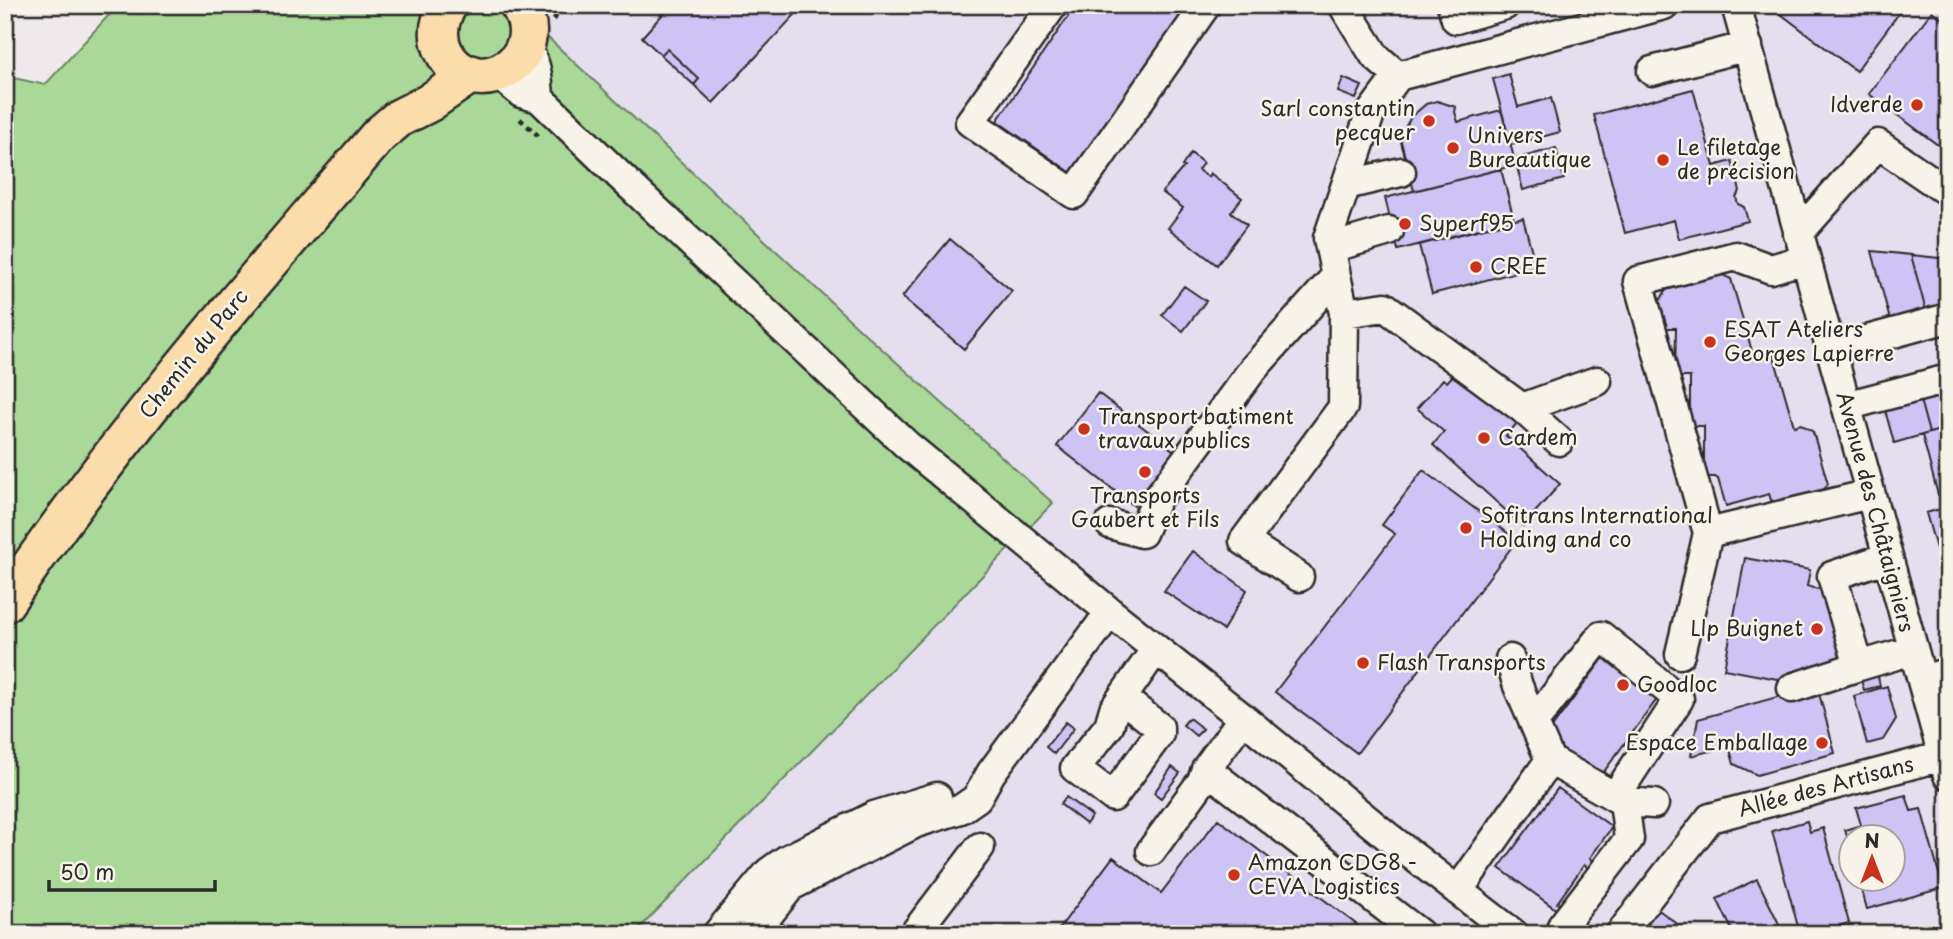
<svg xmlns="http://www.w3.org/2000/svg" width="1953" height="939" viewBox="0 0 1953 939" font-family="'Playpen Sans',sans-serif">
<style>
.built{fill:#e5deee;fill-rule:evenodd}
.green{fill:#a9d898;stroke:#6a8262;stroke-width:2}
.building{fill:#cec3f5;stroke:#2b2b2b;stroke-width:2}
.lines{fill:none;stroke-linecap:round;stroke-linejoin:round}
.minor-casing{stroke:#2b2b2b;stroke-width:33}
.major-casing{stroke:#2b2b2b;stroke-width:42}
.path{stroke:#2b2b2b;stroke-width:4.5;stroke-dasharray:5 5;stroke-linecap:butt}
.minor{stroke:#f7f3e8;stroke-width:28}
.major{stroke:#faddab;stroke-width:37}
.poi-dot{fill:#c8321e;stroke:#f7f3e8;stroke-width:2.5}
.labels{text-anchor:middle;stroke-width:5;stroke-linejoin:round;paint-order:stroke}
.poi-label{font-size:21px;fill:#2b2b2b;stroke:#f7f3e8;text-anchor:start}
.street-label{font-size:21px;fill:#2b2b2b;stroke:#f7f3e8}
</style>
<rect width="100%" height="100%" fill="#efe9eb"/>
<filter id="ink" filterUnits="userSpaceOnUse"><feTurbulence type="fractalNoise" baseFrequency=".0143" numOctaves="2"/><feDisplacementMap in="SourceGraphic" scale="14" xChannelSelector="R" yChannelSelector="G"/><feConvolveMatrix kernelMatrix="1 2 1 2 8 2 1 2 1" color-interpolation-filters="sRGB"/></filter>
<g filter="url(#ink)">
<!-- built -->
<path class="built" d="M 513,5 L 1948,5 L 1948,934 L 634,934 L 1053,503 L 892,360 ZM 1852,838 L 1894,838 L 1894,880 L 1852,880 Z"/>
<!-- green -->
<path class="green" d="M 118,5 L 513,5 L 863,332 L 1053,503 L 634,934 L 5,934 L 5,76 L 45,85 Z"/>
<!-- building -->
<path class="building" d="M 671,5 L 804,5 L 713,103 L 694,85 L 699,79 L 667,49 L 661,55 L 642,37 Z
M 1076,5 L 1190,5 L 1073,174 L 997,121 Z
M 1782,5 L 1905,5 L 1856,71 L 1777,11 Z
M 1932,11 L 1948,23 L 1948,132 L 1938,145 L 1869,94 Z
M 667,49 L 699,79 L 694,85 L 661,55 Z
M 1509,74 L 1518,107 L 1551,98 L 1560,132 L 1511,145 L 1493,79 Z
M 1343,78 L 1362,86 L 1356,99 L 1338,92 Z
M 1693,89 L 1714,166 L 1732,161 L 1740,191 L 1736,197 L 1738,204 L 1744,207 L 1748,221 L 1679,239 L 1674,220 L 1625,233 L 1594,115 Z
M 1437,101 L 1456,107 L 1455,112 L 1458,122 L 1501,110 L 1516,165 L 1414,191 L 1400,138 L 1402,138 L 1403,131 L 1411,117 L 1426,104 Z
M 1556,148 L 1564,179 L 1523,190 L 1515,159 Z
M 1191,153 L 1203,163 L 1198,170 L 1208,177 L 1210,173 L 1242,198 L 1231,212 L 1247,225 L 1217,265 L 1168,228 L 1183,208 L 1162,192 L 1184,167 L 1182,166 Z
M 1501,169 L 1514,220 L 1398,250 L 1385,198 Z
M 1523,218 L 1536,267 L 1432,294 L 1419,245 Z
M 950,239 L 1012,291 L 964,349 L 902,297 Z
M 1872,251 L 1911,255 L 1926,311 L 1890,320 Z
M 1911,255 L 1948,259 L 1948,305 L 1926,311 Z
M 1721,274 L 1731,279 L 1754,358 L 1773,353 L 1794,426 L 1801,424 L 1813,432 L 1828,484 L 1821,494 L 1781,505 L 1771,500 L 1769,494 L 1726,506 L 1718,479 L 1715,477 L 1704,477 L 1704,426 L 1690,426 L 1690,377 L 1675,377 L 1676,328 L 1662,328 L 1656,308 L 1666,290 Z
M 1184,286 L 1206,301 L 1183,331 L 1162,315 Z
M 1459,369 L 1518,422 L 1506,436 L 1560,484 L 1523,526 L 1433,445 L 1444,432 L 1417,408 L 1443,379 L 1447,382 Z
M 1098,393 L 1178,454 L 1137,508 L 1057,446 Z
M 1948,393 L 1948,428 L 1929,433 L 1920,400 Z
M 1920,400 L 1929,433 L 1894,443 L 1885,410 Z
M 1948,428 L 1948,492 L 1938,495 L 1922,435 Z
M 1423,470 L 1517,540 L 1357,753 L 1275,692 L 1395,534 L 1382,525 Z
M 1948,507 L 1948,579 L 1945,580 L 1926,513 Z
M 1193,551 L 1247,590 L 1223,630 L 1164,591 Z
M 1745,558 L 1810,570 L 1807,586 L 1817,589 L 1825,587 L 1846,666 L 1806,677 L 1803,669 L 1790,672 L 1788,681 L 1724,669 Z
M 1605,656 L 1660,695 L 1600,777 L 1545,737 Z
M 1877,672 L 1880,686 L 1864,690 L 1860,677 Z
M 1817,686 L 1835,753 L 1757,775 L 1734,764 L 1729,746 L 1691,756 L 1698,719 Z
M 1887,686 L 1896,719 L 1883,740 L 1867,744 L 1854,696 Z
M 1189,718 L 1203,729 L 1196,736 L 1183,725 Z
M 1066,722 L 1074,728 L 1054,754 L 1046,747 Z
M 1172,767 L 1180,773 L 1161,798 L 1154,793 Z
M 1558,788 L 1612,827 L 1590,858 L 1602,867 L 1597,874 L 1584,865 L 1557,903 L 1560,905 L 1557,910 L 1499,868 Z
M 1906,795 L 1911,811 L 1921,809 L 1943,888 L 1867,909 L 1859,880 L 1894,880 L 1894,838 L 1852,838 L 1852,853 L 1845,830 L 1861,825 L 1856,808 Z
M 1066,797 L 1092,816 L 1086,824 L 1060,804 Z
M 1218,819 L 1369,934 L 1055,934 L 1113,857 L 1161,893 Z
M 1807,821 L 1810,832 L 1823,828 L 1849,923 L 1810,934 L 1800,934 L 1772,831 Z
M 1757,879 L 1784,934 L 1734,934 L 1717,899 Z
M 1652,905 L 1691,934 L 1631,934 Z"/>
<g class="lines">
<defs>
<path id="minor" d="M 1053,5 L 970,122 L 1074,194 L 1206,5
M 1343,5 L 1375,56 L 1398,76
M 1452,5 L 1456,19 L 1505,5
M 1736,5 L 1948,775
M 526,47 C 537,64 538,77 539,98
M 1652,71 L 1748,46
M 498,74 L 521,93 L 539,98 L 621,177 L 907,445 L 1110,612 L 1243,718 L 1387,836 L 1514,934
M 1346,185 L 1401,172
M 1798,234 L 1878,144 L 1948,192
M 1331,248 L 1389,231
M 1344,313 L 1385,307 L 1522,408 L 1597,381
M 1831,350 L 1948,318
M 1846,406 L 1948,379
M 1522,408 L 1559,441
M 1110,524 L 1142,533 L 1156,500 L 1253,369 L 1336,276
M 1708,533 L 1638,281 L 1736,256 L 1771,269 L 1805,259
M 1888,557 L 1832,576 L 1859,666 L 1913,650
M 1299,577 L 1244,541 L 1343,407 L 1344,313 L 1328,238 L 1370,114 L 1398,76 L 1664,5
M 1680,654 L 1708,533 L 1870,494
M 1510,659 L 1518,686 L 1550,760
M 1922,681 L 1948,672
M 1792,688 L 1859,666
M 1122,698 L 1159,727 L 1159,734 L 1113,797 L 1075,768 L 1109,726 L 1114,709 L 1156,649
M 1243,718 L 1206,769 L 1420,934
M 1534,722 L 1601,636 L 1679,699 L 1615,797
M 1151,851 L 1202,781 L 1206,769
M 1458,891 L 1550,760 L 1624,802 L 1654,804
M 1562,926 L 1629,839 L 1624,802
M 717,934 L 769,872 L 786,860 L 874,816 L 937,797
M 753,934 L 791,886 L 916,823 L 961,809 L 977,798 L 991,773 L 1110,612
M 914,934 L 980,847
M 1620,934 L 1710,818 L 1943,756"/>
<path id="major" d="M 448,5 C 439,20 436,36 444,52 C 471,106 554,61 519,5
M 5,603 C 117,437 249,286 379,135 L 399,118 L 429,103 L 471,74"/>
</defs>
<!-- minor casing -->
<use href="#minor" class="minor-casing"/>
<!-- major casing -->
<use href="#major" class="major-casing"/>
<!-- path -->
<path class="path" d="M 554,20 L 562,5
M 520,119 L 542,139"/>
<!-- minor -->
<use href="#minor" class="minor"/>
<!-- major -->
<use href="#major" class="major"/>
</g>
</g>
<!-- markers -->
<g class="poi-dot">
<circle cx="1917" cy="105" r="7"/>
<circle cx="1429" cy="121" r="7"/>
<circle cx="1453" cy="148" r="7"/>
<circle cx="1663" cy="160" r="7"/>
<circle cx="1405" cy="224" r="7"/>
<circle cx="1476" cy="267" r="7"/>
<circle cx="1710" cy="342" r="7"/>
<circle cx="1084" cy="429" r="7"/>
<circle cx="1484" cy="438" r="7"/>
<circle cx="1145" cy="472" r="7"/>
<circle cx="1466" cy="528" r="7"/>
<circle cx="1817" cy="629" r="7"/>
<circle cx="1363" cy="663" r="7"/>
<circle cx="1623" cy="685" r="7"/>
<circle cx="1822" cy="743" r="7"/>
<circle cx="1234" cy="875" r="7"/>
</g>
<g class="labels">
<!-- poi labels -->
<g class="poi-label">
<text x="1903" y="112" text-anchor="end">Idverde</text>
<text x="1415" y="116" text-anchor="end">Sarl constantin<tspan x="1415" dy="24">pecquer</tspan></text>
<text x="1467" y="143">Univers<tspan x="1467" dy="24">Bureautique</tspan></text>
<text x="1677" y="155">Le filetage<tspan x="1677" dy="24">de précision</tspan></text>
<text x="1419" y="231">Syperf95</text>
<text x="1490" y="274">CREE</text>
<text x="1724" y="337">ESAT Ateliers<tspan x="1724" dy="24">Georges Lapierre</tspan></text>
<text x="1098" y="424">Transport batiment<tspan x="1098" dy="24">travaux publics</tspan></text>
<text x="1498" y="445">Cardem</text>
<text x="1145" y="503" text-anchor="middle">Transports<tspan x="1145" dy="24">Gaubert et Fils</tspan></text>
<text x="1480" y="523">Sofitrans International<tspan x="1480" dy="24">Holding and co</tspan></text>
<text x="1803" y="636" text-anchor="end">Llp Buignet</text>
<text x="1377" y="670">Flash Transports</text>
<text x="1637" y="692">Goodloc</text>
<text x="1808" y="750" text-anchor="end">Espace Emballage</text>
<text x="1248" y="870">Amazon CDG8 -<tspan x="1248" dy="24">CEVA Logistics</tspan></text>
</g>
<!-- street labels -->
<g class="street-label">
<text transform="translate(194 354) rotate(-51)" y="7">Chemin du Parc</text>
<text transform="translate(1875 512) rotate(75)" y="7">Avenue des Châtaigniers</text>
<text transform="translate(1826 787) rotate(-15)" y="7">Allée des Artisans</text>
</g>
</g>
<!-- margin -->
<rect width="1953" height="939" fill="none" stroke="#f7f3e8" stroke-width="28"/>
<rect x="14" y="14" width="1925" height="911" fill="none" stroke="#2b2b2b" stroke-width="2.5" filter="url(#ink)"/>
<!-- north arrow -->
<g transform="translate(1872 858)"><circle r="33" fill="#f7f3e8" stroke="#a5a39c" stroke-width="2"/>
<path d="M0-5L12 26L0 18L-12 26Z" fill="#c8321e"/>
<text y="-10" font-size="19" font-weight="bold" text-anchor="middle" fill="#2b2b2b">N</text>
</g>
<!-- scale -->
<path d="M49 880v10h166v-10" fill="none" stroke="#2b2b2b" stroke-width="3.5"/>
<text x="60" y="880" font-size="21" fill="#2b2b2b" stroke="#f7f3e8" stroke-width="5" paint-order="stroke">50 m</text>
</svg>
